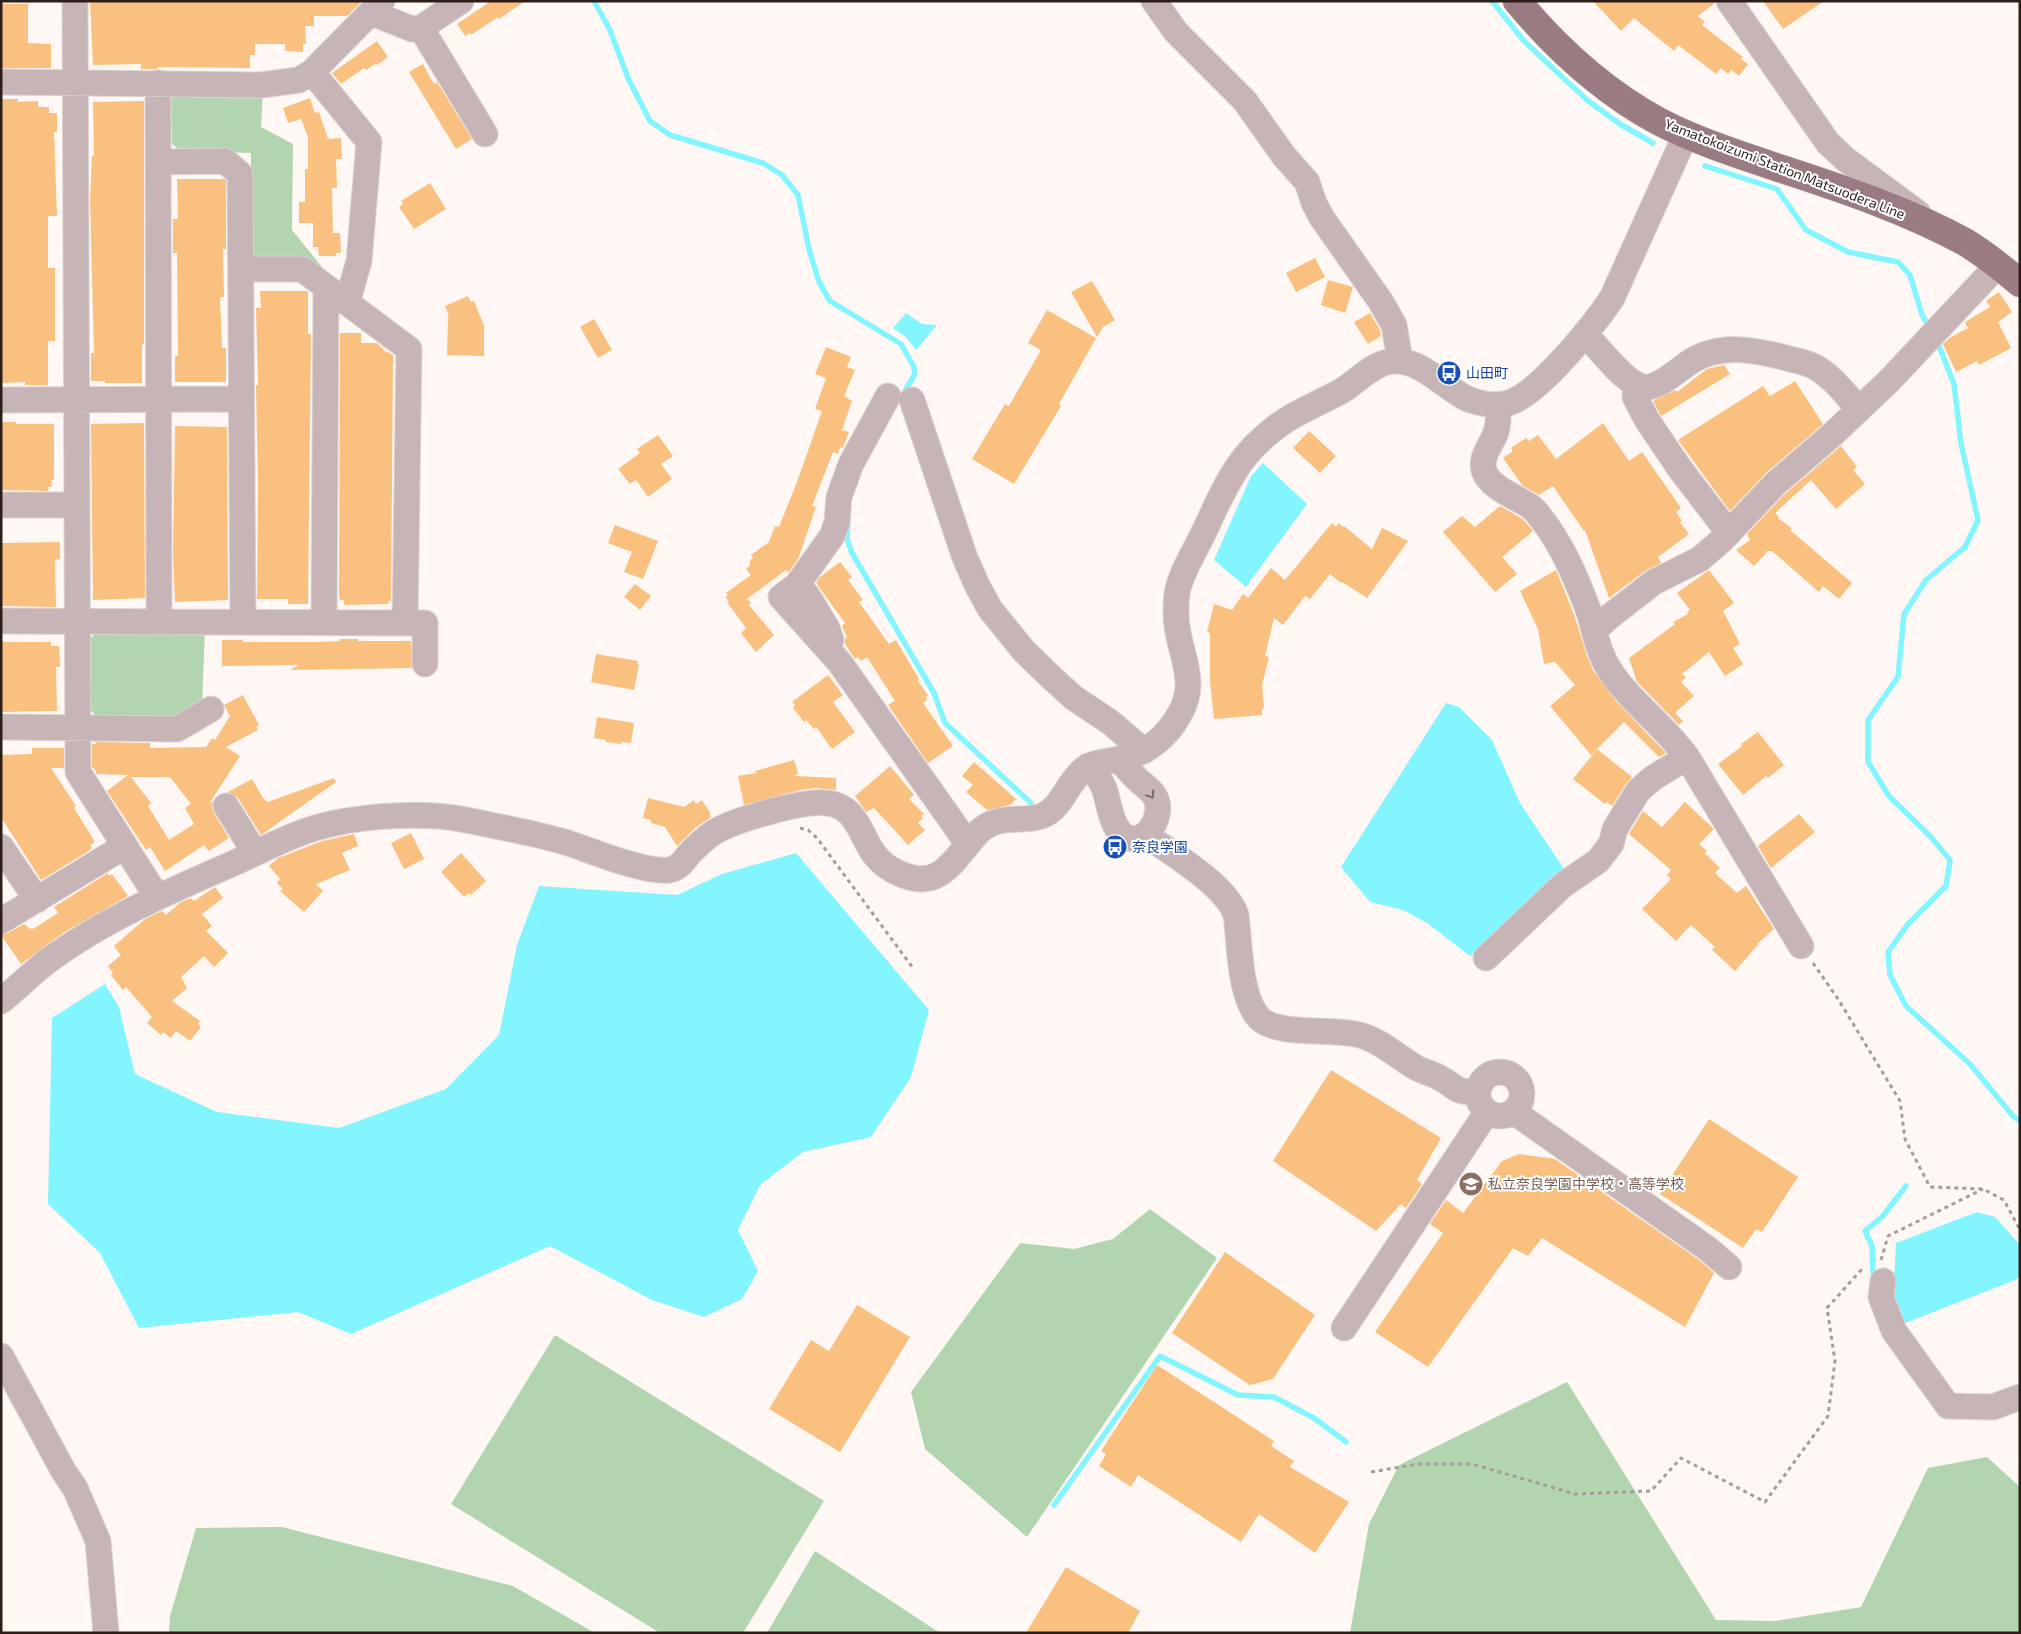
<svg xmlns="http://www.w3.org/2000/svg" width="2021" height="1634" viewBox="0 0 2021 1634" font-family="'Exo 2','Noto Sans JP',sans-serif">
<style>
.green{fill:#b2d5b0}
.water{fill:#83f5fe}
.lines{fill:none;stroke-linecap:round;stroke-linejoin:round}
.stream{stroke:#83f5fe;stroke-width:5.5}
.building{fill:#fac080;fill-rule:evenodd}
.minor-casing{stroke:#dcd4d0;stroke-width:27}
.major-casing{stroke:#dcd4d0;stroke-width:29}
.path{stroke:#a69c98;stroke-width:3;stroke-dasharray:4 4;stroke-linecap:butt}
.minor{stroke:#c6b4b7;stroke-width:25}
.major{stroke:#997b81;stroke-width:28}
.oneway{stroke:#796a68}
.labels{text-anchor:middle;stroke-width:4;stroke-linejoin:round;paint-order:stroke}
.street-label{font-size:14px;fill:#2c1f1a;stroke:#fff}
.transit-label{font-size:14px;fill:#164399;stroke:#fff;text-anchor:start}
.education-label{font-size:14px;fill:#785e54;stroke:#fff;text-anchor:start}
</style>
<rect width="100%" height="100%" fill="#fef7f3"/>
<!-- green -->
<path class="green" d="M 263,92 L 261,127 L 293,144 L 292,230 L 331,278 L 261,263 L 251,255 L 251,153 L 180,151 L 172,144 L 171,99 L 178,93 Z
M 102,630 L 205,630 L 202,704 L 173,716 L 96,716 L 87,706 L 88,639 Z
M 1150,1209 L 1217,1258 L 1027,1537 L 925,1449 L 911,1392 L 1020,1243 L 1074,1249 L 1113,1239 Z
M 555,1335 L 824,1501 L 743,1633 L 660,1633 L 451,1504 Z
M 1567,1382 L 1716,1620 L 1775,1621 L 1861,1607 L 1928,1468 L 1987,1457 L 2020,1487 L 2020,1633 L 1350,1633 L 1369,1524 L 1399,1465 Z
M 282,1527 L 513,1586 L 595,1633 L 169,1633 L 170,1616 L 196,1528 Z
M 815,1551 L 940,1633 L 767,1633 Z"/>
<!-- water -->
<path class="water" d="M 906,313 L 922,324 L 937,325 L 916,350 L 906,337 L 893,328 Z
M 1263,463 L 1307,504 L 1246,587 L 1214,560 L 1251,476 Z
M 1446,703 L 1459,707 L 1492,740 L 1520,803 L 1564,869 L 1470,956 L 1427,923 L 1403,910 L 1370,902 L 1341,867 Z
M 796,853 L 929,1010 L 911,1077 L 871,1137 L 803,1152 L 760,1185 L 738,1230 L 758,1271 L 742,1299 L 704,1317 L 652,1300 L 550,1246 L 351,1334 L 298,1312 L 139,1328 L 100,1253 L 48,1204 L 52,1018 L 105,984 L 119,1007 L 135,1074 L 217,1112 L 339,1128 L 446,1089 L 499,1035 L 517,945 L 539,886 L 677,895 L 722,874 Z
M 1977,1212 L 1995,1217 L 2020,1245 L 2020,1275 L 2015,1280 L 1903,1324 L 1893,1301 L 1896,1243 Z"/>
<g class="lines">
<!-- stream -->
<path class="stream" d="M 594,1 L 610,30 L 628,78 L 650,121 L 670,135 L 763,163 L 782,175 L 798,195 L 809,249 L 819,282 L 830,301 L 901,344 L 914,367 L 915,374 L 902,396
M 1492,1 L 1524,41 L 1587,100 L 1620,124 L 1653,143
M 1705,166 L 1777,189 L 1806,230 L 1848,252 L 1898,262 L 1910,275 L 1922,315 L 1930,328
M 1937,341 L 1954,384 L 1961,443 L 1978,520 L 1965,547 L 1926,580 L 1904,614 L 1898,677 L 1868,720 L 1868,762 L 1889,796 L 1931,837 L 1950,860 L 1946,886 L 1908,924 L 1888,952 L 1890,975 L 1906,1006 L 1970,1064 L 2013,1116 L 2020,1121
M 848,523 L 847,539 L 852,553 L 934,693 L 945,723 L 1031,803
M 1894,1275 L 1873,1273 L 1872,1246 L 1865,1231 L 1882,1217 L 1906,1186
M 1054,1505 L 1160,1356 L 1238,1395 L 1274,1397 L 1314,1418 L 1346,1442"/>
</g>
<!-- building -->
<path class="building" d="M 90,1 L 362,1 L 347,16 L 314,16 L 314,26 L 305,26 L 306,44 L 303,43 L 303,52 L 285,51 L 285,44 L 255,44 L 255,55 L 250,55 L 250,68 L 158,67 L 157,69 L 141,69 L 141,64 L 93,65 Z
M 487,1 L 525,1 L 499,19 L 498,17 L 471,35 L 470,33 L 465,36 L 457,24 L 488,3 Z
M 1593,1 L 1715,1 L 1715,3 L 1698,16 L 1705,22 L 1702,25 L 1743,57 L 1741,59 L 1748,64 L 1739,76 L 1731,70 L 1728,74 L 1721,68 L 1716,74 L 1678,45 L 1674,51 L 1634,18 L 1621,31 Z
M 1763,1 L 1824,1 L 1783,29 Z
M 1,4 L 28,4 L 28,43 L 51,44 L 51,68 L 1,68 Z
M 377,41 L 388,57 L 377,65 L 375,64 L 366,70 L 364,68 L 341,84 L 332,73 Z
M 423,64 L 434,84 L 437,82 L 472,139 L 456,149 L 409,72 Z
M 310,98 L 315,113 L 319,112 L 328,139 L 341,138 L 342,159 L 336,159 L 337,188 L 332,188 L 333,233 L 340,233 L 341,253 L 336,253 L 336,256 L 319,256 L 318,247 L 313,247 L 313,223 L 299,223 L 299,202 L 305,202 L 305,169 L 308,169 L 308,137 L 301,119 L 288,123 L 283,108 Z
M 1,99 L 18,99 L 18,102 L 38,101 L 38,107 L 49,107 L 49,113 L 57,113 L 57,132 L 54,132 L 57,216 L 48,216 L 48,268 L 55,268 L 55,341 L 48,341 L 48,385 L 25,385 L 25,382 L 1,383 Z
M 144,101 L 144,344 L 142,344 L 142,383 L 105,383 L 105,381 L 91,381 L 91,353 L 94,353 L 90,199 L 92,156 L 94,156 L 93,102 Z
M 177,179 L 224,179 L 226,180 L 226,249 L 223,249 L 224,297 L 220,297 L 222,348 L 226,348 L 226,382 L 175,382 L 175,356 L 178,356 L 177,253 L 173,253 L 173,219 L 178,219 Z
M 430,183 L 446,209 L 414,229 L 399,207 L 403,204 L 401,201 Z
M 1315,258 L 1325,277 L 1296,292 L 1286,273 Z
M 1328,280 L 1353,287 L 1345,313 L 1321,305 Z
M 1092,281 L 1115,320 L 1103,327 L 1097,337 L 1071,292 Z
M 260,291 L 308,291 L 308,334 L 311,334 L 308,604 L 288,604 L 288,599 L 257,599 L 258,483 L 256,385 L 258,385 L 256,308 L 261,308 Z
M 1999,292 L 2012,312 L 1998,322 L 2011,348 L 1979,365 L 1977,361 L 1956,372 L 1943,344 L 1951,337 L 1968,328 L 1965,322 L 1990,307 L 1986,301 Z
M 468,296 L 471,302 L 474,301 L 484,326 L 484,356 L 447,355 L 448,316 L 449,316 L 445,306 Z
M 1047,310 L 1096,338 L 1059,404 L 1061,406 L 1014,484 L 972,459 L 1005,404 L 1009,406 L 1041,350 L 1028,343 Z
M 1370,313 L 1380,330 L 1381,336 L 1368,344 L 1354,322 Z
M 594,319 L 612,350 L 598,358 L 580,327 Z
M 340,333 L 361,333 L 361,343 L 377,343 L 385,351 L 393,355 L 391,601 L 389,600 L 388,604 L 344,605 L 344,600 L 340,600 L 339,595 Z
M 826,347 L 851,357 L 847,367 L 855,370 L 844,396 L 852,401 L 842,430 L 849,432 L 843,448 L 840,447 L 838,454 L 833,452 L 812,506 L 816,507 L 798,559 L 788,573 L 786,570 L 747,599 L 751,603 L 749,605 L 774,635 L 756,652 L 741,633 L 746,628 L 727,602 L 729,601 L 725,597 L 728,595 L 726,593 L 751,575 L 746,569 L 750,566 L 750,560 L 753,558 L 751,555 L 769,542 L 775,526 L 779,527 L 797,482 L 822,411 L 815,409 L 826,378 L 815,374 Z
M 1724,365 L 1730,374 L 1661,416 L 1653,401 L 1676,390 L 1677,392 L 1707,369 Z
M 1795,381 L 1823,424 L 1766,473 L 1730,511 L 1678,440 L 1763,386 L 1770,396 Z
M 1,422 L 16,422 L 16,424 L 54,424 L 54,480 L 51,480 L 52,487 L 48,487 L 48,491 L 1,490 Z
M 144,423 L 145,598 L 93,600 L 91,424 Z
M 1603,423 L 1629,461 L 1642,452 L 1681,508 L 1676,512 L 1682,521 L 1680,522 L 1689,534 L 1658,557 L 1661,563 L 1645,571 L 1609,598 L 1585,530 L 1584,531 L 1553,486 L 1539,495 L 1523,486 L 1503,458 L 1513,451 L 1511,448 L 1526,438 L 1529,441 L 1538,435 L 1556,459 Z
M 175,426 L 227,427 L 228,600 L 175,602 L 173,554 Z
M 1309,431 L 1336,456 L 1320,473 L 1293,448 Z
M 658,435 L 673,456 L 661,464 L 672,479 L 648,497 L 636,480 L 630,484 L 618,469 L 640,453 L 637,449 Z
M 1841,446 L 1857,467 L 1853,470 L 1865,484 L 1836,509 L 1811,480 L 1775,513 L 1779,517 L 1778,518 L 1792,528 L 1790,530 L 1852,583 L 1839,599 L 1823,586 L 1819,592 L 1772,551 L 1768,551 L 1754,566 L 1736,550 L 1750,540 L 1747,534 L 1785,494 Z
M 1500,506 L 1523,519 L 1533,531 L 1502,557 L 1517,574 L 1495,592 L 1443,532 L 1462,516 L 1475,527 Z
M 1332,523 L 1336,527 L 1339,523 L 1343,527 L 1344,526 L 1372,549 L 1382,528 L 1408,541 L 1367,598 L 1342,582 L 1341,583 L 1330,574 L 1310,599 L 1305,596 L 1283,625 L 1274,618 L 1265,656 L 1269,657 L 1262,685 L 1264,708 L 1262,709 L 1262,715 L 1214,719 L 1210,681 L 1210,633 L 1207,632 L 1214,604 L 1232,610 L 1243,594 L 1248,598 L 1271,568 L 1285,580 Z
M 615,525 L 658,541 L 643,579 L 624,572 L 632,552 L 608,543 Z
M 60,542 L 60,559 L 55,560 L 56,607 L 1,606 L 1,543 Z
M 840,562 L 852,577 L 848,580 L 863,600 L 859,602 L 889,644 L 896,640 L 906,657 L 919,679 L 917,680 L 928,695 L 926,697 L 927,700 L 923,703 L 953,746 L 928,763 L 888,705 L 895,701 L 867,657 L 861,661 L 858,657 L 855,659 L 845,644 L 845,639 L 847,637 L 842,626 L 845,623 L 816,583 L 820,577 Z
M 1556,570 L 1575,617 L 1586,653 L 1593,670 L 1616,701 L 1666,753 L 1659,757 L 1624,722 L 1591,755 L 1550,706 L 1575,685 L 1555,662 L 1544,664 L 1538,629 L 1520,591 Z
M 1709,570 L 1734,603 L 1723,611 L 1740,644 L 1733,648 L 1743,664 L 1725,676 L 1709,652 L 1682,674 L 1686,677 L 1681,682 L 1694,696 L 1675,713 L 1683,721 L 1679,725 L 1637,682 L 1629,658 L 1675,624 L 1673,622 L 1688,614 L 1687,612 L 1690,610 L 1677,593 Z
M 635,584 L 651,596 L 640,610 L 624,597 Z
M 340,639 L 358,639 L 358,641 L 411,641 L 412,668 L 290,670 L 299,665 L 222,666 L 222,640 L 243,640 L 243,642 L 318,642 L 340,641 Z
M 1,642 L 51,642 L 51,646 L 59,646 L 60,667 L 56,667 L 57,711 L 1,712 Z
M 596,654 L 638,661 L 637,664 L 639,665 L 634,690 L 591,682 Z
M 828,675 L 843,695 L 833,702 L 855,732 L 832,749 L 816,727 L 814,729 L 806,720 L 804,722 L 793,708 L 795,705 L 792,702 Z
M 243,695 L 259,725 L 256,727 L 258,730 L 226,747 L 240,756 L 209,804 L 213,801 L 212,807 L 214,813 L 229,838 L 209,851 L 204,845 L 165,871 L 150,847 L 146,850 L 107,791 L 128,775 L 96,774 L 95,769 L 92,768 L 92,744 L 96,744 L 96,742 L 150,743 L 150,748 L 206,747 L 212,738 L 215,740 L 230,716 L 224,705 ZM 131,777 L 170,777 L 191,804 L 185,808 L 194,824 L 169,840 L 148,806 L 151,803 Z
M 597,717 L 634,723 L 631,743 L 621,742 L 621,744 L 606,742 L 606,740 L 594,738 Z
M 1758,732 L 1784,765 L 1768,778 L 1766,776 L 1743,795 L 1718,764 L 1742,746 L 1741,744 Z
M 32,748 L 64,748 L 64,768 L 51,768 L 76,806 L 74,808 L 95,842 L 90,845 L 92,849 L 41,880 L 1,817 L 1,755 L 32,754 Z
M 1597,749 L 1632,777 L 1626,784 L 1612,806 L 1607,802 L 1605,804 L 1573,779 Z
M 794,760 L 798,773 L 794,776 L 836,778 L 836,790 L 816,788 L 800,790 L 744,805 L 738,776 L 756,773 L 755,771 Z
M 974,762 L 1016,799 L 1010,805 L 987,810 L 966,792 L 973,785 L 962,776 Z
M 890,766 L 914,795 L 909,799 L 924,814 L 921,816 L 923,818 L 918,823 L 925,830 L 908,845 L 874,808 L 866,812 L 855,796 Z
M 334,778 L 336,782 L 261,835 L 238,798 L 228,792 L 252,779 L 263,798 L 268,802 Z
M 648,798 L 684,807 L 694,800 L 696,804 L 702,800 L 711,814 L 709,815 L 711,817 L 694,829 L 677,846 L 665,827 L 651,823 L 651,820 L 643,818 Z
M 1685,802 L 1714,829 L 1699,844 L 1707,851 L 1705,853 L 1720,868 L 1715,873 L 1737,893 L 1746,886 L 1774,929 L 1757,944 L 1758,945 L 1735,971 L 1712,950 L 1715,947 L 1691,925 L 1676,941 L 1642,909 L 1671,879 L 1667,875 L 1671,870 L 1629,834 L 1643,811 L 1662,827 Z
M 1799,814 L 1815,832 L 1771,868 L 1758,846 Z
M 411,833 L 424,859 L 404,869 L 391,843 Z
M 354,834 L 358,846 L 342,853 L 350,870 L 316,884 L 323,891 L 304,912 L 280,891 L 283,889 L 277,883 L 280,879 L 269,866 L 278,858 L 322,841 Z
M 461,853 L 486,881 L 471,895 L 469,893 L 464,897 L 441,872 Z
M 108,873 L 109,876 L 112,874 L 128,896 L 63,933 L 21,964 L 1,935 L 8,933 L 24,924 L 30,929 L 32,928 L 33,929 L 58,913 L 54,907 Z
M 215,887 L 223,898 L 202,914 L 212,926 L 206,931 L 228,953 L 214,967 L 204,956 L 181,977 L 187,988 L 172,1001 L 200,1021 L 198,1024 L 201,1027 L 190,1041 L 176,1031 L 171,1038 L 163,1032 L 161,1035 L 147,1023 L 152,1017 L 126,987 L 123,990 L 111,975 L 113,973 L 108,966 L 121,955 L 114,946 L 145,919 L 162,911 L 166,915 L 181,902 L 191,898 L 194,901 Z
M 1331,1070 L 1441,1138 L 1417,1180 L 1422,1184 L 1406,1208 L 1401,1204 L 1376,1231 L 1273,1161 Z
M 1709,1119 L 1798,1177 L 1762,1232 L 1756,1229 L 1743,1248 L 1660,1194 Z
M 1519,1154 L 1555,1159 L 1699,1260 L 1714,1273 L 1685,1327 L 1542,1238 L 1528,1256 L 1513,1248 L 1428,1367 L 1375,1332 L 1443,1233 L 1430,1224 L 1446,1200 L 1463,1213 L 1502,1161 Z
M 1225,1252 L 1315,1315 L 1273,1379 L 1250,1385 L 1172,1333 Z
M 857,1305 L 910,1337 L 840,1452 L 769,1409 L 811,1340 L 829,1351 Z
M 1157,1365 L 1274,1441 L 1271,1446 L 1294,1461 L 1290,1467 L 1349,1502 L 1315,1553 L 1259,1514 L 1241,1542 L 1138,1475 L 1131,1487 L 1099,1466 L 1106,1454 L 1101,1451 Z
M 1066,1567 L 1140,1611 L 1128,1633 L 1026,1633 Z"/>
<g class="lines">
<defs>
<path id="minor" d="M 75,1 L 78,772 L 157,897
M 1154,1 L 1176,32 L 1245,101 L 1284,156 L 1307,182 L 1314,203 L 1322,218 L 1381,302 L 1394,325 L 1400,360
M 1729,1 L 1828,143 L 1845,159 L 1918,213
M 372,13 L 412,29 L 421,28 L 461,1
M 421,28 L 485,134
M 312,72 L 369,142 L 359,261 L 347,303
M 1,82 L 261,85 L 299,80 L 312,72 L 382,1
M 158,83 L 159,621
M 158,162 L 225,161 L 240,174 L 243,622
M 241,269 L 302,269 L 409,349 L 405,623
M 1585,334 C 1598,347 1626,385 1644,387 C 1658,389 1678,370 1690,362 C 1721,342 1756,350 1790,359 C 1798,361 1808,363 1815,367 C 1832,376 1846,395 1859,409
M 1636,384 L 1635,397 L 1647,420 L 1680,469 L 1729,533
M 888,396 L 851,464 L 839,497 L 837,522 L 832,536 L 797,585 L 781,597 L 840,663 L 968,844
M 1,400 L 241,399
M 912,400 L 965,558 L 978,587 L 990,609 L 1024,651 L 1053,679 L 1074,698 L 1110,722 L 1144,751
M 1498,405 C 1498,414 1499,424 1496,432 C 1492,444 1480,456 1484,471 C 1490,488 1517,497 1531,507 C 1535,510 1538,514 1541,518 C 1563,546 1577,580 1589,612 C 1595,632 1598,652 1609,669 C 1630,702 1664,725 1687,757 L 1801,946
M 1,505 L 77,505
M 807,595 L 827,628 L 831,640
M 1,621 L 425,623 L 425,664
M 324,622 L 326,287
M 1594,631 L 1609,617 L 1654,582 L 1700,559 L 1722,540 L 1775,484 L 1833,434 L 1889,381 L 1998,265
M 1,727 L 177,729 L 211,709
M 1088,766 C 1095,772 1100,779 1104,788 C 1109,801 1110,824 1122,834 C 1144,852 1167,814 1154,795 C 1150,789 1142,784 1137,779 C 1131,773 1125,766 1118,759
M 226,806 L 255,853
M 1146,835 C 1172,854 1226,885 1236,915 C 1240,944 1239,996 1259,1018 C 1277,1037 1337,1027 1363,1036 C 1382,1042 1398,1057 1415,1067 C 1423,1072 1432,1073 1440,1078 C 1457,1087 1455,1093 1477,1092
M 1,847 L 37,900
M 1,921 L 125,846
M 1486,958 L 1563,885 L 1598,861 L 1611,844 L 1615,829 L 1638,791 L 1653,778 L 1687,757
M 1,1001 C 17,988 32,973 49,960 C 105,919 170,891 234,863 C 265,849 297,831 331,824 C 369,815 427,812 466,820 C 500,827 535,833 568,843 C 592,851 645,873 669,870 C 681,868 684,859 692,851 C 699,844 708,836 716,831 C 738,819 803,800 827,803 C 857,806 860,835 874,854 C 887,871 918,887 939,874 C 956,864 967,842 982,829 C 1000,814 1022,823 1042,816 C 1062,808 1067,783 1083,770 C 1094,761 1109,762 1123,758 C 1147,753 1167,737 1179,715 C 1201,679 1176,651 1176,614 C 1176,607 1176,600 1177,593 C 1181,573 1193,554 1202,536 C 1214,511 1225,484 1241,462 C 1249,451 1260,440 1270,432 C 1292,413 1319,404 1343,390 C 1359,380 1376,360 1397,361 C 1425,362 1446,390 1470,400 C 1482,404 1499,407 1511,402 C 1541,391 1594,325 1612,298 L 1686,134
M1478 1094a22 22 0 1 1 44 0a22 22 0 1 1-44 0Z
M 1514,1112 L 1708,1249 L 1729,1267
M 1883,1281 L 1881,1297 L 1894,1331 L 1948,1406 L 1993,1407 L 2020,1397
M 1344,1328 L 1487,1112
M 1,1356 L 64,1472 L 75,1488 L 98,1541 L 106,1633"/>
<path id="major" d="M 1517,1 C 1557,49 1603,91 1658,121 C 1698,142 1743,156 1785,170 C 1846,190 1908,211 1965,242 C 1985,254 2002,268 2020,283"/>
</defs>
<!-- minor casing -->
<use href="#minor" class="minor-casing"/>
<!-- major casing -->
<use href="#major" class="major-casing"/>
<!-- path -->
<path class="path" d="M 800,828 L 808,830 L 817,838 L 913,968
M 1813,963 L 1838,999 L 1900,1101 L 1905,1139 L 1930,1187 L 1983,1189 L 2004,1200 L 2020,1230
M 1881,1260 L 1888,1236 L 1983,1189
M 1371,1472 L 1418,1464 L 1472,1464 L 1575,1494 L 1651,1491 L 1681,1458 L 1765,1502 L 1828,1416 L 1835,1361 L 1827,1308 L 1862,1269 L 1864,1269"/>
<!-- minor -->
<use href="#minor" class="minor"/>
<!-- major -->
<use href="#major" class="major"/>
</g>
<!-- one-way arrows -->
<defs><path id="oneway-chevron" d="M-2-3.5L2.5 0L-2 3.5" fill="none" stroke-width="1.6" stroke-linecap="round" stroke-linejoin="round" transform="scale(1.25)"/></defs>
<use class="oneway" href="#oneway-chevron" transform="translate(1151 795) rotate(56)"/>
<!-- icons -->
<defs>
<symbol id="bus-disc" viewBox="-11 -11 22 22"><circle r="9.5" fill="#1a4fb4" stroke="#fff"/><path d="M-5-6H5V4H4V6H2V4H-2V6H-4V4H-5ZM-3.5-4V0h7V-4ZM-3.5 1.2v1.5H-2V1.2ZM2 1.2v1.5H3.5V1.2Z" fill="#fff"/></symbol>
<symbol id="school-disc" viewBox="-11 -11 22 22"><circle r="9.5" fill="#8d6e63" stroke="#fff"/><path d="M0-5L7-2L0 1L-7-2ZM-4 1L0 2.5L4 1V4Q0 6-4 4Z" fill="#fff"/></symbol>
</defs>
<g fill-rule="evenodd">
<use href="#bus-disc" x="1435" y="359" width="28" height="28"/>
<use href="#bus-disc" x="1101" y="833" width="28" height="28"/>
<use href="#school-disc" x="1457" y="1170" width="28" height="28"/>
</g>
<g class="labels">
<!-- street labels -->
<g class="street-label">
<text transform="translate(1785 169) rotate(21)" y="5">Yamatokoizumi Station Matsuodera Line</text>
</g>
<!-- transit labels -->
<g class="transit-label">
<text x="1466" y="378">山田町</text>
<text x="1132" y="852">奈良学園</text>
</g>
<!-- education labels -->
<g class="education-label">
<text x="1488" y="1189">私立奈良学園中学校・高等学校</text>
</g>
</g>
<!-- border -->
<rect width="2021" height="1634" fill="none" stroke="#2c1f1a" stroke-width="5"/>
</svg>
